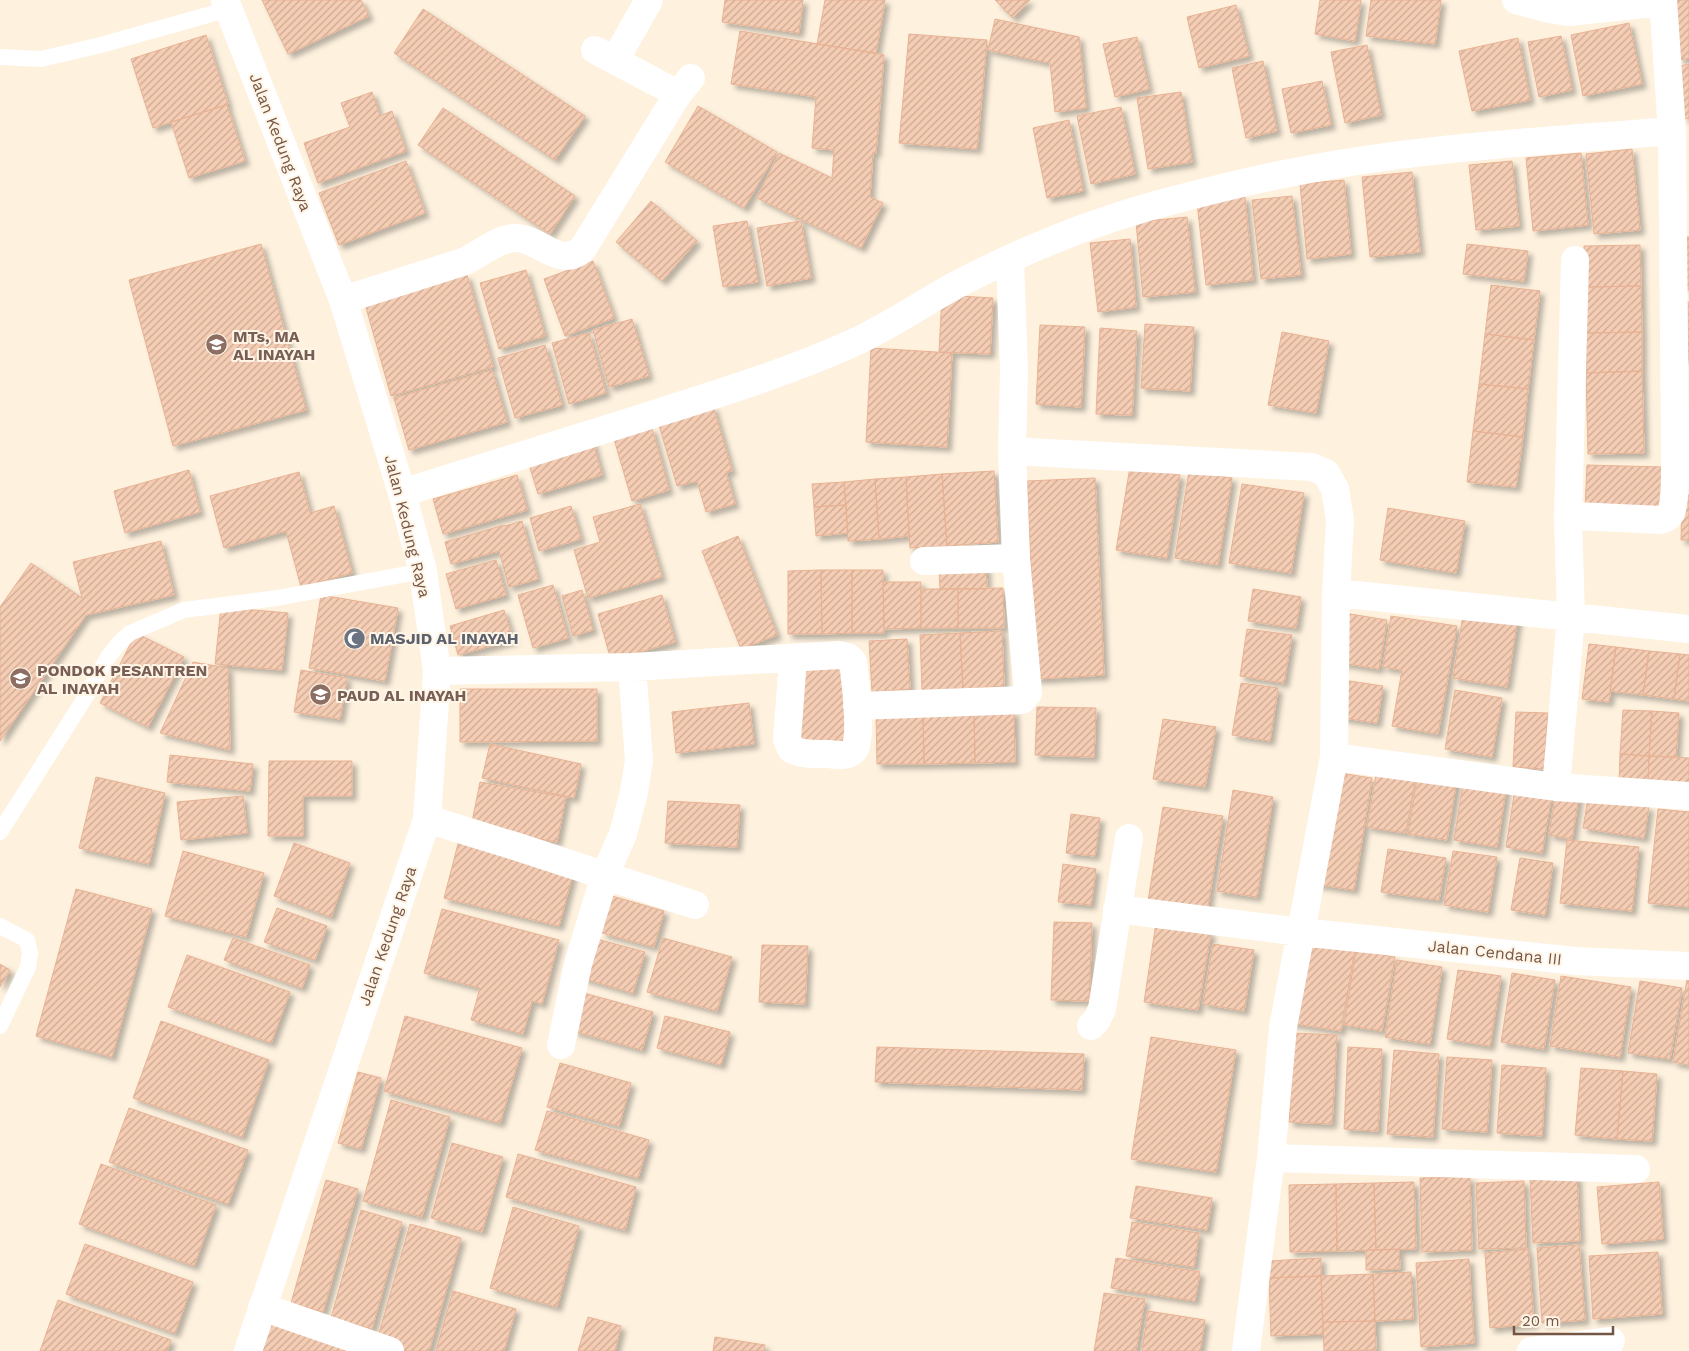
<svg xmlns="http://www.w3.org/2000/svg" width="1689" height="1351" viewBox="0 0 1689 1351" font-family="'Work Sans',sans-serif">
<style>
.building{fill:url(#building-hatch);stroke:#e9b293;filter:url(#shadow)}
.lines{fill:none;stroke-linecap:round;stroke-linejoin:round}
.lane{stroke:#fff;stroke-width:16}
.street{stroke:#fff;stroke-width:28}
.secondary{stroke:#fff;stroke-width:28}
.labels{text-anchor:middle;stroke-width:4;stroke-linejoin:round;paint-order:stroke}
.street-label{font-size:16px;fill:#755545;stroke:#fff5e6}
.education-label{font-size:16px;font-weight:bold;fill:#785e54;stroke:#fff5e6;text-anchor:start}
.worship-label{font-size:16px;font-weight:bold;fill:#5b616d;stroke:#fff5e6;text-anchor:start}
</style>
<defs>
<pattern id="building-hatch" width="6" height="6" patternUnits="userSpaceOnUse" patternTransform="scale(1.25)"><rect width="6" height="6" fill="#f5cdb4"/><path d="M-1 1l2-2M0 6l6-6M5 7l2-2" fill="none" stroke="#cba994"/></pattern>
<filter id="shadow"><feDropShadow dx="4.5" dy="4.5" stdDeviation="2.5" flood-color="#0004"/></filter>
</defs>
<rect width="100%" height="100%" fill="#fef1de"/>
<!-- building -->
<path class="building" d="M 262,0 L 361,0 L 369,16 L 288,54 Z
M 725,0 L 803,0 L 799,33 L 722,22 Z
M 825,0 L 885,0 L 876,53 L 817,44 Z
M 995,0 L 1030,0 L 1013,18 Z
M 1320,0 L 1361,0 L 1355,41 L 1315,34 Z
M 1371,0 L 1441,0 L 1435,44 L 1366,36 Z
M 1669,0 L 1689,0 L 1689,58 L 1680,60 Z
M 1236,5 L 1249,56 L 1199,68 L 1187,17 Z
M 423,9 L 585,116 L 555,160 L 394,53 Z
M 995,19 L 1079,37 L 1086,108 L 1055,112 L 1050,63 L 988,50 Z
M 1629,23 L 1642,84 L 1583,96 L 1571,35 Z
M 740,31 L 884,55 L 876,153 L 873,152 L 870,197 L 883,203 L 861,248 L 757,198 L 779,153 L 832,178 L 834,150 L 812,148 L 816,97 L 731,84 Z
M 909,34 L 987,40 L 977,149 L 899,143 Z
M 206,35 L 228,104 L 153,128 L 131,59 Z
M 1561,36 L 1572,90 L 1539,97 L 1528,42 Z
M 1137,37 L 1149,89 L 1115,97 L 1103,44 Z
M 1518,38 L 1530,100 L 1472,111 L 1459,51 Z
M 1367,45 L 1381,115 L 1345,123 L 1331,52 Z
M 1263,61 L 1277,131 L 1246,138 L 1232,68 Z
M 1689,64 L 1689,118 L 1685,119 L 1675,67 Z
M 1322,81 L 1331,125 L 1291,133 L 1282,89 Z
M 372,92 L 380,116 L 392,111 L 406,151 L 318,183 L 304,143 L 350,127 L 341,103 Z
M 1181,92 L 1192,162 L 1148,169 L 1137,98 Z
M 227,105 L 245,161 L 189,178 L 171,122 Z
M 698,106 L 777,152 L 744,208 L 665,162 Z
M 1121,107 L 1135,174 L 1091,184 L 1077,116 Z
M 443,108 L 575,196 L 550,234 L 418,145 Z
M 1069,120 L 1083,191 L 1047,198 L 1033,128 Z
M 1632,149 L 1640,230 L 1594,234 L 1586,154 Z
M 1581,153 L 1588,225 L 1533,231 L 1526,158 Z
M 406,161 L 425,213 L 339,245 L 319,193 Z
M 1512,161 L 1519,226 L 1476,230 L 1469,165 Z
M 1412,172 L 1420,252 L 1370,257 L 1362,177 Z
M 1344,180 L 1351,254 L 1307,259 L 1300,184 Z
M 1292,196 L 1301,275 L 1261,279 L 1252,200 Z
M 1245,197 L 1253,280 L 1206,285 L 1197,202 Z
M 651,201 L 697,241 L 662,281 L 616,242 Z
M 1187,217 L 1195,292 L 1143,297 L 1136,222 Z
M 747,221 L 758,282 L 723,287 L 713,226 Z
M 801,221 L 811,278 L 767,286 L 757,228 Z
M 1687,237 L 1689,237 L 1689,290 L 1686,290 Z
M 1130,239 L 1136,307 L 1098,312 L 1090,243 Z
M 261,244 L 306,410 L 173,446 L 129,280 Z
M 1467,244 L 1528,251 L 1524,281 L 1463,274 Z
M 1640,245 L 1641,286 L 1585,287 L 1584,246 Z
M 593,261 L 614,318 L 565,336 L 544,279 Z
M 526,270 L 545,336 L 499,349 L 480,283 Z
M 467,275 L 493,367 L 391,396 L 365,304 Z
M 1491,285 L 1540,291 L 1534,340 L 1485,334 Z
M 1641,286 L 1642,332 L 1586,333 L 1585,287 Z
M 942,295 L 993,298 L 990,354 L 939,352 Z
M 1685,302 L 1689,302 L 1689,359 L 1683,358 Z
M 632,319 L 649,376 L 609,387 L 593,330 Z
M 1145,324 L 1194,327 L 1190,391 L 1141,388 Z
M 1040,325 L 1085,327 L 1081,407 L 1036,404 Z
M 1100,328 L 1137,331 L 1132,415 L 1096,414 Z
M 1282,332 L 1329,341 L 1316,413 L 1268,405 Z
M 1642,332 L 1642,371 L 1586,373 L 1586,333 Z
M 589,333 L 606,393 L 569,404 L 552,343 Z
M 1485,334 L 1534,340 L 1528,389 L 1479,384 Z
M 545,345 L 562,405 L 515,418 L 498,358 Z
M 871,348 L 952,353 L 947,447 L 866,442 Z
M 492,370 L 507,422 L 409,450 L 394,398 Z
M 1642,371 L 1644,453 L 1588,454 L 1586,373 Z
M 1479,384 L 1528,389 L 1523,437 L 1473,431 Z
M 713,406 L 732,471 L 726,472 L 735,504 L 706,512 L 697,481 L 677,486 L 658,422 Z
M 652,428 L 669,490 L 632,501 L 614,439 Z
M 1473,431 L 1523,437 L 1516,487 L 1467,482 Z
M 592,439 L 602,475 L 538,494 L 527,458 Z
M 1587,465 L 1662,467 L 1660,510 L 1585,508 Z
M 1130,467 L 1180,475 L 1167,558 L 1116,550 Z
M 189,470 L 200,512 L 125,533 L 114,491 Z
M 994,471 L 998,542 L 947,546 L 942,474 Z
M 1189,471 L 1232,478 L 1218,565 L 1175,558 Z
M 299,472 L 310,513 L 334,506 L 352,573 L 301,587 L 286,531 L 224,548 L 210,496 Z
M 942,474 L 947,546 L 910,548 L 906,477 Z
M 517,475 L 527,510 L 443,534 L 433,499 Z
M 906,477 L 909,536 L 879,539 L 875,479 Z
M 1095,478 L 1104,675 L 1036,679 L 1027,481 Z
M 875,479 L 879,539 L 848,541 L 844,482 Z
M 844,482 L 846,505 L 814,507 L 812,484 Z
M 1242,484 L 1304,493 L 1291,573 L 1229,563 Z
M 1682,495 L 1689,495 L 1689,540 L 1681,540 Z
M 640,504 L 662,577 L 588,598 L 574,550 L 600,542 L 593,517 Z
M 846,505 L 848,533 L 816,536 L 814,507 Z
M 571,506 L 581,539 L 539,551 L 530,518 Z
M 1388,508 L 1465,521 L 1456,573 L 1380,560 Z
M 522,521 L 538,579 L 509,587 L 499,551 L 451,564 L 445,542 L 504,525 L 505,526 Z
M 738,536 L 777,635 L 741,649 L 702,551 Z
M 161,541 L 174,595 L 86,615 L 0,741 L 0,607 L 31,563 L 82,598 L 73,562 Z
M 496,560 L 506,595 L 456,609 L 446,574 Z
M 986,567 L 987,589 L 940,589 L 939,568 Z
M 821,570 L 822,634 L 788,634 L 788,571 Z
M 821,570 L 852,570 L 852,633 L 822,634 Z
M 852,570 L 883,570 L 884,633 L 852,633 Z
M 883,582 L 921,582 L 921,628 L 884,629 Z
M 553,585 L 568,638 L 533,648 L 518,595 Z
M 1003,588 L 1004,628 L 958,628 L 958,589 Z
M 921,589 L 958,589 L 958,628 L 921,628 Z
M 1253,589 L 1301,597 L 1296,628 L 1248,621 Z
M 582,590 L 593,630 L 573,636 L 562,596 Z
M 321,595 L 398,608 L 385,681 L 309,668 Z
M 662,595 L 675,642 L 611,660 L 598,614 Z
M 221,607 L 288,613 L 282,670 L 215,664 Z
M 1464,608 L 1518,616 L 1507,687 L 1453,678 Z
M 504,610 L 513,640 L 458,655 L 450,626 Z
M 1344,613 L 1387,620 L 1379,669 L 1336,662 Z
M 1391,616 L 1457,626 L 1438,734 L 1392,726 L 1402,670 L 1383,667 Z
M 1247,629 L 1292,635 L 1284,683 L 1240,676 Z
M 1002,631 L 1004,686 L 963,689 L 960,633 Z
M 136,633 L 184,657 L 148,727 L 100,703 Z
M 960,633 L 963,689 L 922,690 L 920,635 Z
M 907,639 L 910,689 L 872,692 L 869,641 Z
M 1589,644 L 1616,647 L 1609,702 L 1582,699 Z
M 1616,647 L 1649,651 L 1643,695 L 1610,691 Z
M 1649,651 L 1680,654 L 1674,699 L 1643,695 Z
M 1680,654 L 1689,655 L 1689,701 L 1674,699 Z
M 193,662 L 228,668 L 230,750 L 160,733 Z
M 799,665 L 848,667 L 845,742 L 795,740 Z
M 301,670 L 347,678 L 340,719 L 294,712 Z
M 1343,680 L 1383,686 L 1377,723 L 1337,717 Z
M 1241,683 L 1278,688 L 1270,741 L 1232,735 Z
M 460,689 L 597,689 L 597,741 L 460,742 Z
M 1455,690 L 1502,698 L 1492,757 L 1445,749 Z
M 749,703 L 754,744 L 676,753 L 672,712 Z
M 1037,707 L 1096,708 L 1094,757 L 1035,755 Z
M 1623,710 L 1652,711 L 1649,756 L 1620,754 Z
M 1014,711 L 1015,762 L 975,763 L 974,712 Z
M 1652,711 L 1679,713 L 1676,757 L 1649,756 Z
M 974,712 L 975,763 L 924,764 L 923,713 Z
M 1516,712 L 1548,713 L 1544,769 L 1513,767 Z
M 876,713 L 923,713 L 924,764 L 877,764 Z
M 1163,719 L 1216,727 L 1205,787 L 1153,779 Z
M 490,744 L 581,764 L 574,798 L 482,778 Z
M 1620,754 L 1649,756 L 1648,784 L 1619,783 Z
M 170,755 L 253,764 L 250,791 L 167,782 Z
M 1649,756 L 1689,758 L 1689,787 L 1648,784 Z
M 269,761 L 352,761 L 352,796 L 303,796 L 303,836 L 268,836 Z
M 1377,769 L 1416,775 L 1406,833 L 1367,827 Z
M 1333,772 L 1372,778 L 1354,890 L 1315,884 Z
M 1418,773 L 1457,779 L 1447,840 L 1408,834 Z
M 96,777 L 165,793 L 149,864 L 79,848 Z
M 1464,777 L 1507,783 L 1497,847 L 1454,840 Z
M 480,782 L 566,797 L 557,842 L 471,827 Z
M 1516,782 L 1553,788 L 1542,853 L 1506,847 Z
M 1233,790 L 1273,797 L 1257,897 L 1217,891 Z
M 1556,791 L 1579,795 L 1572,839 L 1549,835 Z
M 243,796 L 247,833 L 181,840 L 177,802 Z
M 1588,798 L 1649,807 L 1644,838 L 1583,828 Z
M 668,801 L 740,805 L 737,847 L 665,843 Z
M 1163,807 L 1223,816 L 1207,911 L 1148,901 Z
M 1658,809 L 1689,812 L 1689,907 L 1648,903 Z
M 1071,814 L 1100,818 L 1095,856 L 1066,853 Z
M 459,840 L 574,869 L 559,926 L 444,898 Z
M 1567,840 L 1639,847 L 1632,911 L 1560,903 Z
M 294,843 L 350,863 L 331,917 L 274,896 Z
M 1388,849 L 1446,858 L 1439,900 L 1381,892 Z
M 183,851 L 264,873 L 246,937 L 165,916 Z
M 1453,851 L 1497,857 L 1488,912 L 1444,905 Z
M 1520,858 L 1553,863 L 1545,915 L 1511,910 Z
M 1063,864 L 1096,869 L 1091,905 L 1058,902 Z
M 76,889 L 152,909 L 112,1057 L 36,1036 Z
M 612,896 L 664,911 L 654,947 L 602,933 Z
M 277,908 L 327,926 L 315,960 L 264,942 Z
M 442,909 L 559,940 L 542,1004 L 532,1001 L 523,1034 L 471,1020 L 480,988 L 424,973 Z
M 1054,922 L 1092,923 L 1089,1001 L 1051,1000 Z
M 1156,923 L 1211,932 L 1198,1010 L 1144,1002 Z
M 233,938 L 310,965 L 302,988 L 224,960 Z
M 593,938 L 645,952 L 633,993 L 582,978 Z
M 663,938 L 732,957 L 717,1011 L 647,992 Z
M 1304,940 L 1355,949 L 1341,1031 L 1290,1023 Z
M 1213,944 L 1254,950 L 1244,1011 L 1203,1004 Z
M 762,945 L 808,946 L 805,1004 L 759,1002 Z
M 1356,950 L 1395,957 L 1382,1031 L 1344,1025 Z
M 187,955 L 290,992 L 271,1043 L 168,1007 Z
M 1397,960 L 1442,967 L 1430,1044 L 1385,1037 Z
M 0,964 L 10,970 L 0,987 Z
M 1458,970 L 1501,976 L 1490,1046 L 1447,1039 Z
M 1512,973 L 1555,980 L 1544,1049 L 1501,1042 Z
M 1688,973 L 1689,973 L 1689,1065 L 1673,1062 Z
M 1561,976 L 1631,987 L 1620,1057 L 1550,1046 Z
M 1640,981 L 1682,988 L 1670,1059 L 1628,1053 Z
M 584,993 L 653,1012 L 642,1050 L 573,1031 Z
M 405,1016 L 522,1048 L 500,1123 L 384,1091 Z
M 665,1016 L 730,1032 L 721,1065 L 657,1048 Z
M 161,1021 L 269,1060 L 242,1137 L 133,1098 Z
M 1294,1033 L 1337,1035 L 1332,1124 L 1289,1122 Z
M 1151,1037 L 1236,1050 L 1216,1172 L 1131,1159 Z
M 877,1047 L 1084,1054 L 1082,1090 L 875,1082 Z
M 1348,1047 L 1382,1049 L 1378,1131 L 1344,1129 Z
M 1394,1050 L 1439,1054 L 1433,1137 L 1387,1134 Z
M 1447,1057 L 1492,1060 L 1487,1132 L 1442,1129 Z
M 560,1063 L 631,1083 L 619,1126 L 547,1107 Z
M 1502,1065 L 1546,1068 L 1542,1136 L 1497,1133 Z
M 1581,1068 L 1623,1071 L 1617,1139 L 1575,1135 Z
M 1623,1071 L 1657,1074 L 1652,1141 L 1617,1139 Z
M 358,1072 L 381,1078 L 361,1149 L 338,1143 Z
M 391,1100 L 450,1117 L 422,1217 L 363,1201 Z
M 129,1108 L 248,1150 L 228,1204 L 109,1162 Z
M 547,1111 L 649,1140 L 638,1178 L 535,1150 Z
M 452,1143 L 503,1157 L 482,1232 L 431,1218 Z
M 518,1154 L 636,1187 L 625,1230 L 506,1197 Z
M 101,1164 L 216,1205 L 194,1266 L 79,1224 Z
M 1577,1176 L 1580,1241 L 1533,1243 L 1530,1178 Z
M 1470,1177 L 1472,1250 L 1422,1252 L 1420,1178 Z
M 326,1180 L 358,1189 L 323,1312 L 291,1303 Z
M 1524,1181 L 1526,1248 L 1479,1249 L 1476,1183 Z
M 1414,1182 L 1416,1249 L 1376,1250 L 1374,1183 Z
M 1659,1182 L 1663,1239 L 1602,1244 L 1597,1187 Z
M 1374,1183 L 1376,1250 L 1337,1251 L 1336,1184 Z
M 1336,1184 L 1337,1251 L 1290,1252 L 1289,1185 Z
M 1136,1186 L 1212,1198 L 1207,1230 L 1130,1218 Z
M 513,1207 L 579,1226 L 557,1307 L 490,1288 Z
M 361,1210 L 402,1222 L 372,1329 L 331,1318 Z
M 1132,1222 L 1199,1233 L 1194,1267 L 1126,1256 Z
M 410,1224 L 461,1238 L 429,1351 L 403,1351 L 376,1344 Z
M 85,1244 L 193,1282 L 175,1333 L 66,1294 Z
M 1579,1245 L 1585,1320 L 1542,1323 L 1537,1248 Z
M 1399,1249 L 1400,1269 L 1366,1270 L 1366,1250 Z
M 1528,1249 L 1534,1324 L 1490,1328 L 1485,1253 Z
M 1658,1252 L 1662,1314 L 1593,1319 L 1589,1256 Z
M 1116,1258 L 1200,1272 L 1195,1301 L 1111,1288 Z
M 1321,1258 L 1321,1276 L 1269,1278 L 1269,1261 Z
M 1469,1259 L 1474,1343 L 1421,1347 L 1416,1263 Z
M 1411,1272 L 1413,1319 L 1375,1321 L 1373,1274 Z
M 1373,1274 L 1375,1321 L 1323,1322 L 1321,1276 Z
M 1321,1276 L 1323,1334 L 1271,1336 L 1269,1278 Z
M 453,1291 L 516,1309 L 504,1351 L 436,1351 Z
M 1104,1293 L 1145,1299 L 1136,1351 L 1094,1351 Z
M 58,1300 L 171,1340 L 167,1351 L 40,1351 Z
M 1148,1311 L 1205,1320 L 1200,1351 L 1142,1351 Z
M 269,1315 L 350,1338 L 346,1351 L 259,1351 Z
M 588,1317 L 621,1326 L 615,1351 L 578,1351 Z
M 1375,1321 L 1376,1350 L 1324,1351 L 1323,1322 Z
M 715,1337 L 765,1345 L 764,1351 L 713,1351 Z"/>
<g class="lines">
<!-- lane -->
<path class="lane" d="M 0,57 L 41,59 L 101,45 L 229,9
M 0,832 L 83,701 L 108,657 L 120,642 L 130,633 L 184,610 L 277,598 L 423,571
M 0,926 L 27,940 L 30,953 L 28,967 L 0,1026"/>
<!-- street -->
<path class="street" d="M 1516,0 L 1549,9 L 1569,12 L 1663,2
M 595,50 L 678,94
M 615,60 L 649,0
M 1010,259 L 1014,369 L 1012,451 L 1312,467 L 1326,473 L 1335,489 L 1340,520 L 1336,593 L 1334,757 L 1283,1027 L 1271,1158 L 1246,1351
M 343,300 L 463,262 C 479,255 500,237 516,238 C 541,239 558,268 582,250 L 678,94 L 691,78
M 402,493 C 479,469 556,445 632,421 C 707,397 782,375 853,343 C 890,326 923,303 958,284 C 1029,247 1105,217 1182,198 C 1221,188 1261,178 1300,171 C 1422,147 1548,141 1672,131
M 1568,517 L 1575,260
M 924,561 L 1016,558
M 1336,593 L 1689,629
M 437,671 L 632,667 L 839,655 L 848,657 L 853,662 C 855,678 863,739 854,750 C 848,757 837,755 828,754 C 815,754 802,755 791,749 L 787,739 L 793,659
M 857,706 L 1022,700 L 1028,693 L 1016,558 L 1012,451
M 1334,757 L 1556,787 L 1689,796
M 1556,787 L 1571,617 L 1568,517 L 1576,516 L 1661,520 C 1665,519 1669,517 1671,513 C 1676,501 1675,459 1675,444 L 1672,131 L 1663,0
M 427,819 L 518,847 L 695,905
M 1117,909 L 1301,932 L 1576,961 L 1689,966
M 1091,1026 L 1096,1021 L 1102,1009 L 1129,838
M 561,1045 L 578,964 L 605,875 L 623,834 L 634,792 L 639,760 L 632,667
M 1271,1158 L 1636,1169
M 262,1307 L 390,1351
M 1531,1351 L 1611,1341"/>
<!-- secondary -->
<path class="secondary" d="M 225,0 L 343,300 L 402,493 L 423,571 L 437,671 L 427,819 L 248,1351"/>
</g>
<!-- icons -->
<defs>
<symbol id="school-disc" viewBox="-11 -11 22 22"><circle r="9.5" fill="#8d6e63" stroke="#fff5e6"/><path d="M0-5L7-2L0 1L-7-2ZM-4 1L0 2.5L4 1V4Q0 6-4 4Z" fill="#fff"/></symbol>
<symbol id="mosque-disc" viewBox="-11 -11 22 22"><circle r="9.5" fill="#6b7280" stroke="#fff5e6"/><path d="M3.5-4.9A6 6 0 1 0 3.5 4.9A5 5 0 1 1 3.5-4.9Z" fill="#fff"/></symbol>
</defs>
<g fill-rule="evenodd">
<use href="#school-disc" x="204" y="332" width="25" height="25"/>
<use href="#mosque-disc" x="342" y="626" width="25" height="25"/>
<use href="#school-disc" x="8" y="666" width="25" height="25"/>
<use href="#school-disc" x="308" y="682" width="25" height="25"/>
</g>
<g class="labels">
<!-- street labels -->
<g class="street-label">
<text transform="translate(281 142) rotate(69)" y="6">Jalan Kedung Raya</text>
<text transform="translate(408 526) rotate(76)" y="6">Jalan Kedung Raya</text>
<text transform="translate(387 936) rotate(-71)" y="6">Jalan Kedung Raya</text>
<text transform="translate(1495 952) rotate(6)" y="6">Jalan Cendana III</text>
</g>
<!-- education labels -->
<g class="education-label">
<text x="233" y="342">MTs, MA<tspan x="233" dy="18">AL INAYAH</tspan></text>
<text x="37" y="676">PONDOK PESANTREN<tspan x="37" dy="18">AL INAYAH</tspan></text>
<text x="337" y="701">PAUD AL INAYAH</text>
</g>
<!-- worship labels -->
<g class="worship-label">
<text x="370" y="644">MASJID AL INAYAH</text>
</g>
</g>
<!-- scale -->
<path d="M1514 1326v8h99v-8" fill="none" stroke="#755545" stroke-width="2.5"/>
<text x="1522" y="1326" font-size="15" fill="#755545" stroke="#fff5e6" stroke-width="4" paint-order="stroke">20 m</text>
</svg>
